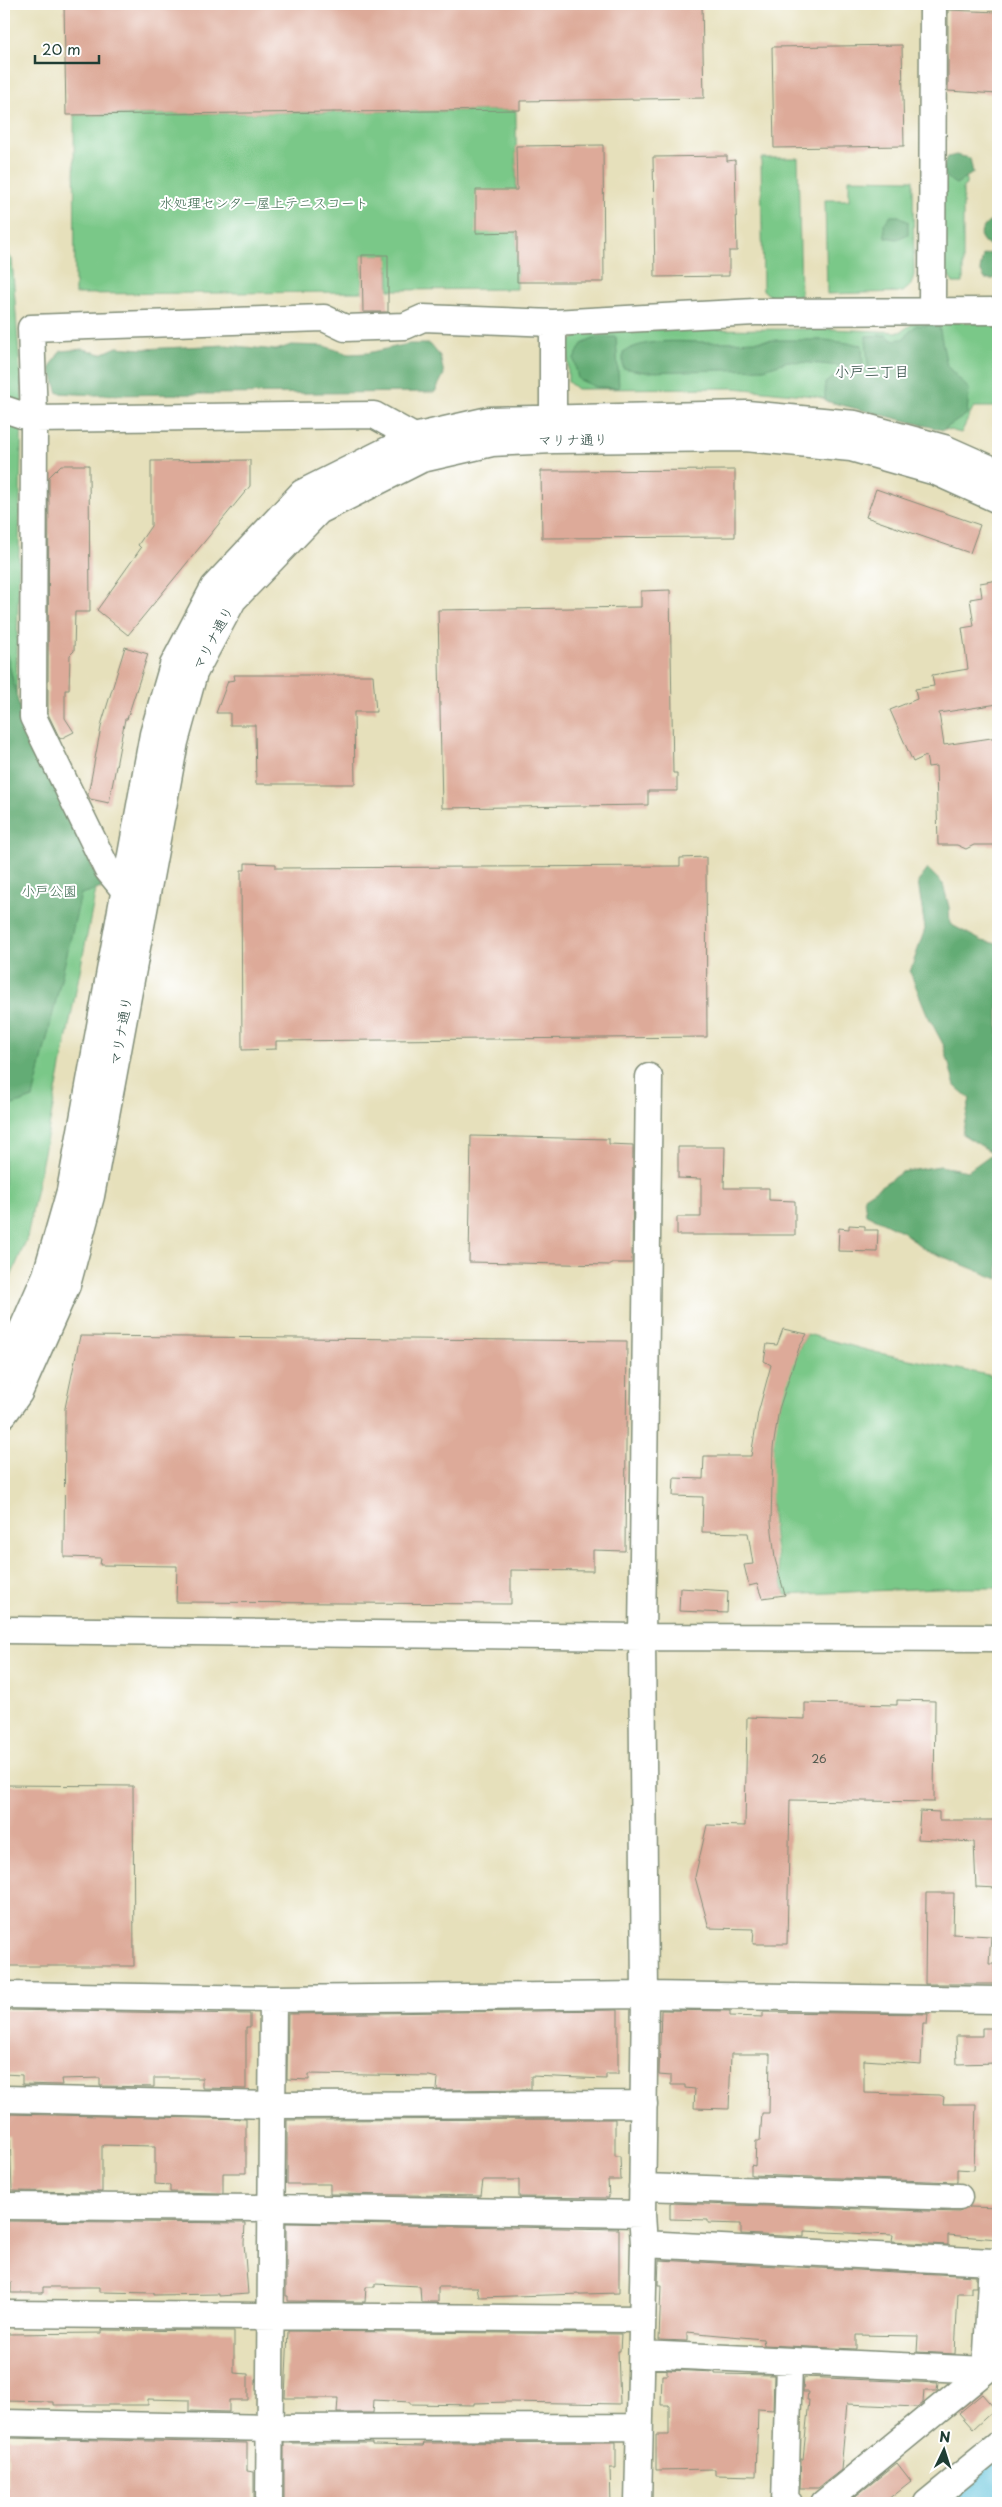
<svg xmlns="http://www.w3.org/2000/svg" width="1002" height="2507" viewBox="0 0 1002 2507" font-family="'Playpen Sans','Klee One',sans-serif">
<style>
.green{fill:#7ac888;stroke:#4c825e}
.forest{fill:#63ac74;stroke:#417454}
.water{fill:#5cc1da;stroke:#3e7f87}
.building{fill:#da9}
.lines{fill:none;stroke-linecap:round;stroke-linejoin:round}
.minor-casing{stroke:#828e78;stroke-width:29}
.minor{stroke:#fff;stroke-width:26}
.labels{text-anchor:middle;stroke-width:4;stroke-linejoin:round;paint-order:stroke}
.number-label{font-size:11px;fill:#4e584d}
.park-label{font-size:14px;fill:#3a674d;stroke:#fff}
.street-label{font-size:14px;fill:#1f3d34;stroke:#fff}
.neighbourhood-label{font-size:15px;fill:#1f3d34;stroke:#fff}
</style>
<rect width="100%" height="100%" fill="#fff"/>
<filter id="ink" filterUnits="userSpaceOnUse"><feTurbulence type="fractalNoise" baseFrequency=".02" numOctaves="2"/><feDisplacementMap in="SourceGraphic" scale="10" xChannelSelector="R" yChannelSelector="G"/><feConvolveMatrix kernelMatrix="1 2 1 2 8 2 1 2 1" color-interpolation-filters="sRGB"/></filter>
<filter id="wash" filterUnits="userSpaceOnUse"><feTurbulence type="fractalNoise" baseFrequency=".0096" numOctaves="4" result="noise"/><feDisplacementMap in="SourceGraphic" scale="20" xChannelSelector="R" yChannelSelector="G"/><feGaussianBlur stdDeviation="1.12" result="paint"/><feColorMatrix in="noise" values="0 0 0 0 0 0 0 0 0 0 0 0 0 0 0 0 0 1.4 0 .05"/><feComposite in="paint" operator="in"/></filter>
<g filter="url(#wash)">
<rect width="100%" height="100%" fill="#e6e0bb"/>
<!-- green -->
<path class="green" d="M 516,110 L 517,289 L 389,290 L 388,255 L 362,255 L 362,292 L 75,294 L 74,115 Z
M 761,158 L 798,158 L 801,296 L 771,297 L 763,290 Z
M 941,168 L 966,168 L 966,185 L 963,187 L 963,283 L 953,283 L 942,266 Z
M 849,179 L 913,180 L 914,275 L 911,285 L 903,292 L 827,294 L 825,200 L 849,200 Z
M 4,251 L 12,259 L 22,397 L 16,704 L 97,885 L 27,1238 L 4,1294 Z
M 917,321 L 998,324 L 998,407 L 974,407 L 961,433 L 814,396 L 734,388 L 577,389 L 568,382 L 568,343 L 586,330 L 830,329 L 900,332 Z
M 807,1334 L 874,1352 L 998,1377 L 998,1588 L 936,1588 L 785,1595 C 764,1515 763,1407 807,1334 Z"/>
<!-- forest -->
<path class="forest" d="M 956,155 L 970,158 L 973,173 L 956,184 C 945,178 940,169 948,157 Z
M 890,216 L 899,216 L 908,222 L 908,234 L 897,239 L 885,237 L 884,224 Z
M 996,220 L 998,223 L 998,242 L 993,246 L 984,243 L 980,235 C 983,227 987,221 996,220 Z
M 990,253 L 998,255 L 998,275 L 994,279 L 985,279 L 980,270 L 983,255 Z
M 916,325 L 939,326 L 947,366 L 969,389 L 967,414 L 943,430 L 825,401 L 825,383 L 841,372 L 868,370 L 866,336 L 886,335 L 892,340 L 903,339 Z
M 598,337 L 616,337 L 619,388 L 596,387 L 578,379 L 574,359 L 582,344 Z
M 778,340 L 825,340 L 862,345 L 863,368 L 788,361 L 764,369 L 645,372 L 623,368 L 623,352 C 652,336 683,343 715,342 C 736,342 757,341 778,340 Z
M 408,344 L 430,344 L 440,356 L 444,374 L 435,392 L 95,395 L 58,393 L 50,368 L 60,351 L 83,349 L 101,354 L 117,347 L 142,349 L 226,345 L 276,350 L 291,345 L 324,346 L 349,354 L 368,353 Z
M 4,643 L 22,718 L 102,888 L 81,894 L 33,1098 L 4,1108 Z
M 928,869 L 943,884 L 949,907 L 950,924 L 982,941 L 998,944 L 998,1279 L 924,1249 L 903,1232 L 866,1214 L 864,1197 L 902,1172 L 940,1166 L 968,1171 L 993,1153 L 962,1134 L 970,1099 L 955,1086 L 944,1046 L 927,1014 L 910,972 L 925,929 L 918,882 Z"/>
<!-- water -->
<path class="water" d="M 998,2454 L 998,2503 L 938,2503 Z"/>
<g id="blocks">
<!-- building -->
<path class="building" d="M 64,4 L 702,4 L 704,98 L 520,101 L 520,110 L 66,115 Z
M 948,10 L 998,12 L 998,94 L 948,91 Z
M 902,45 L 904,146 L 774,148 L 772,47 Z
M 603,145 L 604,282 L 517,282 L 517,232 L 476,233 L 476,190 L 517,190 L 516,146 Z
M 727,156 L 727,161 L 735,160 L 737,251 L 729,251 L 729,276 L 655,277 L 653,157 Z
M 362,255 L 388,255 L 388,312 L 363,312 Z
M 250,460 L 250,486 L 128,635 L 97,610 L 141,548 L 138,545 L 151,526 L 151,461 Z
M 61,465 L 89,465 L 90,612 L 75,612 L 74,651 L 70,655 L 69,690 L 65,690 L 65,718 L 74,732 L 60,739 L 48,714 L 48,689 L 49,477 Z
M 735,470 L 735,537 L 542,538 L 541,471 Z
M 876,489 L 980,525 L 970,553 L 866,517 Z
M 998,580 L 998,704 L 939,713 L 944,745 L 998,737 L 998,845 L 974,845 L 966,849 L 957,845 L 938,845 L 936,766 L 928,767 L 926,756 L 913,762 L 890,710 L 917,699 L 915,689 L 934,686 L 932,675 L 968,669 L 962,628 L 974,626 L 970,599 L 982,597 L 980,583 Z
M 670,590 L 673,773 L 677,773 L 677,791 L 648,791 L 648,805 L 442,808 L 438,610 L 641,607 L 641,591 Z
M 125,647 L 148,654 L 127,719 L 125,719 L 109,803 L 90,799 L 88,795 L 102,722 Z
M 234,675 L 373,675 L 376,712 L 354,712 L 355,784 L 256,784 L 255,725 L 230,725 L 230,713 L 216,713 L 228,681 L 235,680 Z
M 706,857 L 707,1037 L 276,1041 L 276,1049 L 242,1050 L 241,870 L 245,870 L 245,863 L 276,864 L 276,868 L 680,866 L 680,858 Z
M 471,1136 L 609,1139 L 609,1144 L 633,1145 L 632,1263 L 611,1263 L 611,1265 L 469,1262 Z
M 678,1147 L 725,1147 L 724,1188 L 769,1188 L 769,1200 L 795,1201 L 795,1235 L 677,1235 L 677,1217 L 701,1217 L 701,1179 L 678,1178 Z
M 849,1225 L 865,1226 L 865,1230 L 878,1230 L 877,1252 L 838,1251 L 839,1228 L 849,1229 Z
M 783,1329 L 807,1334 L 799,1348 L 779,1409 L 773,1448 L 771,1522 L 775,1559 L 785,1595 L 762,1598 L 757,1584 L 749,1586 L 744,1565 L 753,1564 L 748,1533 L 702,1532 L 703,1497 L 673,1496 L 674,1478 L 703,1479 L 704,1456 L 751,1456 L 758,1413 L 771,1365 L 764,1361 L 767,1344 L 777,1345 Z
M 80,1336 L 627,1341 L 625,1551 L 593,1550 L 593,1571 L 511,1570 L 511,1604 L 176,1602 L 177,1566 L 100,1565 L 101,1558 L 64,1557 L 65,1408 Z
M 680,1588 L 728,1591 L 727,1613 L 679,1611 Z
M 897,1700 L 935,1701 L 934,1802 L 790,1800 L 787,1944 L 753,1944 L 754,1929 L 709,1928 L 695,1877 L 707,1825 L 745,1826 L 747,1717 L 805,1719 L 805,1703 L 897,1705 Z
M 4,1785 L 133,1786 L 134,1966 L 4,1966 Z
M 920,1811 L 939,1812 L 939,1820 L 998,1820 L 998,1888 L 976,1887 L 974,1842 L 918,1839 Z
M 926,1893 L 954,1893 L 953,1934 L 991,1936 L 989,1964 L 994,1964 L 995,1984 L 925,1984 Z
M 5,2010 L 250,2014 L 250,2027 L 246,2027 L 246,2089 L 202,2088 L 202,2078 L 154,2078 L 154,2087 L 100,2086 L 100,2078 L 61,2079 L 62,2085 L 22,2084 L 22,2075 L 4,2074 Z
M 618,2010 L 618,2074 L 606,2074 L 606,2079 L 531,2076 L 531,2089 L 437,2090 L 438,2078 L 429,2076 L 309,2074 L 309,2080 L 287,2079 L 288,2014 Z
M 661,2010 L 730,2011 L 730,2016 L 763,2017 L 763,2012 L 928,2014 L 927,2024 L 923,2024 L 921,2064 L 864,2060 L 864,2093 L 940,2095 L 944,2097 L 943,2104 L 976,2104 L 974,2170 L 957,2169 L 957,2182 L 751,2175 L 751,2165 L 755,2166 L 756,2141 L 760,2141 L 762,2113 L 769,2113 L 770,2054 L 731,2054 L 729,2109 L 694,2108 L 695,2089 L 685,2088 L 685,2085 L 671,2085 L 671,2076 L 659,2075 Z
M 982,2028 L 998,2028 L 998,2063 L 957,2064 L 956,2036 L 982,2036 Z
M 4,2114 L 246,2119 L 246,2173 L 223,2173 L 223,2193 L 170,2192 L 170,2185 L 155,2184 L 155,2146 L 102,2145 L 102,2192 L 12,2191 L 10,2136 L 4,2136 Z
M 615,2119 L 615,2156 L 620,2156 L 621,2180 L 608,2180 L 609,2198 L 519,2197 L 519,2180 L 483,2180 L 481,2196 L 330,2194 L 330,2184 L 287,2184 L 287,2120 Z
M 670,2203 L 959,2212 L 970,2207 L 998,2208 L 998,2239 L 948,2235 L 948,2245 L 892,2242 L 893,2235 L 804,2231 L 804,2237 L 741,2234 L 741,2224 L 708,2223 L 708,2220 L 670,2219 Z
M 4,2221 L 245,2223 L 244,2243 L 248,2294 L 219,2296 L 219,2294 L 154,2295 L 154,2293 L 99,2292 L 99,2287 L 43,2287 L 43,2293 L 11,2293 L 11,2282 L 4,2281 Z
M 286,2223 L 619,2229 L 619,2293 L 479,2297 L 477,2287 L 438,2287 L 438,2302 L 421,2302 L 420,2286 L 375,2284 L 375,2287 L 366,2287 L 365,2302 L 288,2301 L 288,2296 L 286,2296 Z
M 659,2260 L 976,2276 L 976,2287 L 971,2287 L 971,2293 L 958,2293 L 955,2354 L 917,2352 L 918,2336 L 856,2335 L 856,2349 L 764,2345 L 763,2339 L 687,2332 L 687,2341 L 659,2340 L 661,2285 L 658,2285 Z
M 102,2330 L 234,2331 L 234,2373 L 248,2374 L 248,2400 L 229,2400 L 229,2412 L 189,2411 L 189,2400 L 148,2399 L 148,2405 L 54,2405 L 54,2402 L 4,2401 L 4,2337 L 7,2337 L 7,2334 L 102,2333 Z
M 288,2331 L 621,2334 L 620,2351 L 618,2351 L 620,2404 L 510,2402 L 474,2403 L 474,2405 L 410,2404 L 410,2402 L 374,2400 L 373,2413 L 337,2413 L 338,2398 L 285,2398 Z
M 667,2370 L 715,2372 L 715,2374 L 774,2375 L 773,2410 L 758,2409 L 756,2476 L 715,2475 L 715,2469 L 656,2470 L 656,2435 L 669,2435 L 669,2405 L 661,2405 L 662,2375 L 667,2375 Z
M 804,2377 L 938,2383 L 937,2391 L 924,2391 L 923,2402 L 917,2407 L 847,2404 L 841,2470 L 818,2488 L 800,2488 L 801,2459 L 803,2459 L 809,2400 L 807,2400 L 808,2392 L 803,2392 Z
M 982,2394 L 995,2409 L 973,2429 L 959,2413 Z
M 8,2438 L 247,2443 L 247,2471 L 254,2472 L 254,2502 L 4,2503 L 4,2486 L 8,2486 Z
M 616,2442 L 616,2468 L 610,2468 L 611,2503 L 284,2503 L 284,2443 L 372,2443 L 372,2445 L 423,2446 L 424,2443 Z
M 897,2463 L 911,2481 L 883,2503 L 847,2503 Z"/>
</g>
</g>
<g filter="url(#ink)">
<use href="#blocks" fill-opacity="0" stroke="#828e78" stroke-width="1"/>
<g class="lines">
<defs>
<path id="minor" d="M 932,311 L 933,4
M 553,323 L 553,418
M 4,409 L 34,419 L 31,328 L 324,318 L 345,328 L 405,326 L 423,318 L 553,323 L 755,312 L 998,311
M 125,891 L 107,869 L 33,717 L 34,419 L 374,415 L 414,437
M 4,1371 L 46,1275 L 70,1191 L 153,734 L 173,665 L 214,587 L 302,493 L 414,437 L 489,420 L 747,414 L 855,424 L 944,448 L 998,472
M 4,1414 L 19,1393 L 67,1285 L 91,1196 L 175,742 L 194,673 L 233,600 L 319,511 L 422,459 L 492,443 L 553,440 L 745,438 L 851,448 L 936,472 L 998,500
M 4,1630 L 642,1637 L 998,1638
M 4,1995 L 273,1999 L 645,1995 L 998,2000
M 4,2099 L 272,2105 L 644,2104
M 642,2187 L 959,2197
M 4,2206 L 270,2208 L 642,2214
M 4,2314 L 641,2319
M 642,2354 L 986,2370 L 992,2262 L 644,2244
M 789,2363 L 785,2503 L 789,2503
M 4,2423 L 269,2428 L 639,2427
M 269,2503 L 273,1999
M 638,2503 L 644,2244 L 642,2214 L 645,1995 L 642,1637 L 649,1077
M 824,2503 L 986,2370
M 927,2503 L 998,2445"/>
</defs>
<!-- minor casing -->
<use href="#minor" class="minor-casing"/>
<!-- minor -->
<use href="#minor" class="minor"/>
</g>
</g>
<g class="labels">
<!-- number labels -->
<g class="number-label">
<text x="819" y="1763">26</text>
</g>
<!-- park labels -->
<g class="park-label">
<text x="264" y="208">水処理センター屋上テニスコート</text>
<text x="49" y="896">小戸公園</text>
</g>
<!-- street labels -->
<g class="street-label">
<text transform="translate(573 440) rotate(-1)" y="5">マリナ通り</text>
<text transform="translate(213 638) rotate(-62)" y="5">マリナ通り</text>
<text transform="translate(121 1031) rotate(-80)" y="5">マリナ通り</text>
</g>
<!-- neighbourhood labels -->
<g class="neighbourhood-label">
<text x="872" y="377">小戸二丁目</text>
</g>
</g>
<!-- margin -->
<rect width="1002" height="2507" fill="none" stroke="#fff" stroke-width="20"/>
<!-- north arrow -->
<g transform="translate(944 2450) rotate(4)" stroke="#ffffff" stroke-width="4" paint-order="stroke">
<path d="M0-4L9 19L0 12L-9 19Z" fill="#1f3d34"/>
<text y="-8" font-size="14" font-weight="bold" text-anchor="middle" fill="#1f3d34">N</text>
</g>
<!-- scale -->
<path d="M35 55v8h64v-8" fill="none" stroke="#1f3d34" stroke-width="2.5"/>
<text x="42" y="55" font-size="15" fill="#1f3d34" stroke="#ffffff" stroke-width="4" paint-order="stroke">20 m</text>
</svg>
